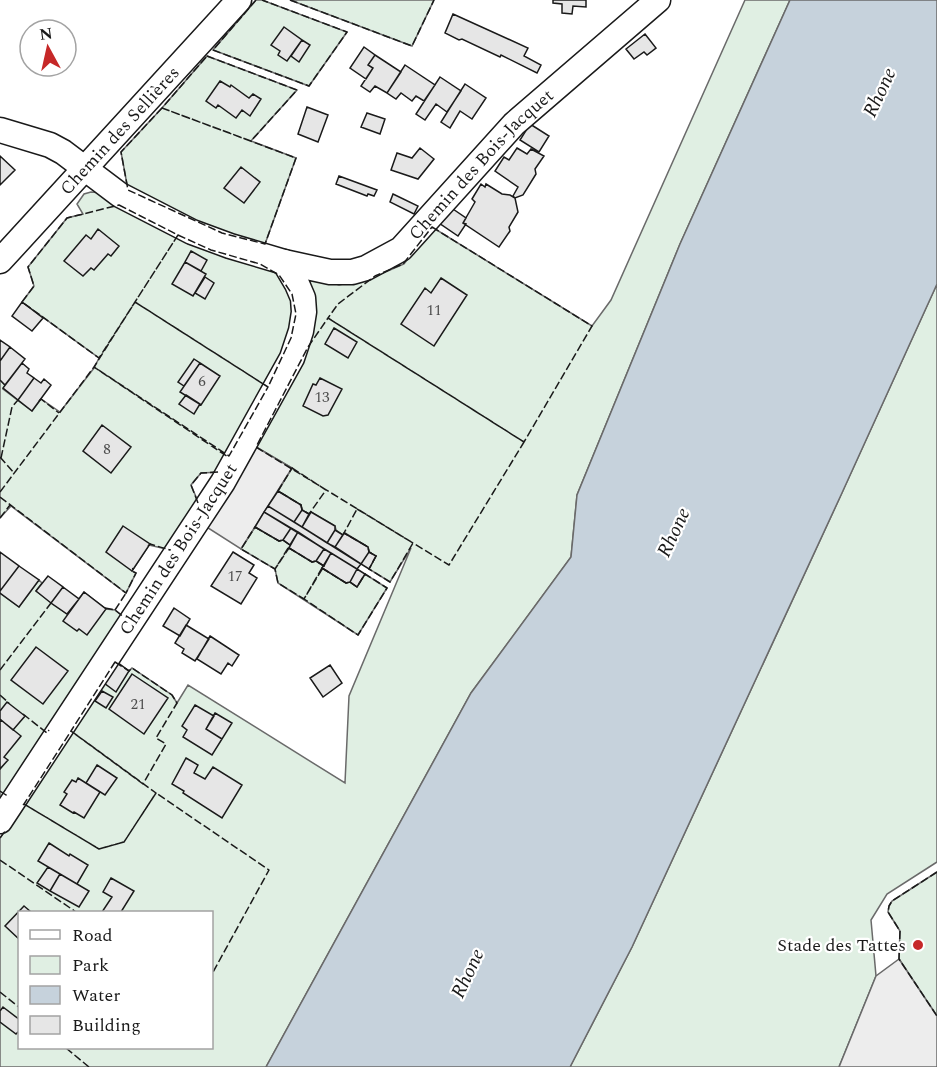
<svg xmlns="http://www.w3.org/2000/svg" width="937" height="1067" viewBox="0 0 937 1067" font-family="Spectral,serif">
<style>
.green{fill:#e0efe3;stroke:#6a6a6a;stroke-width:1.5;fill-rule:evenodd}
.parking{fill:#ededed;stroke:#6a6a6a;stroke-width:1.5}
.water{fill:#c6d2dc;stroke:#6a6a6a;stroke-width:1.5}
.building{fill:#e6e6e6;stroke:#1a1a1a;stroke-width:1.5}
.lines{fill:none;stroke-linecap:round;stroke-linejoin:round}
.minor-casing{stroke:#1a1a1a;stroke-width:27}
.minor{stroke:#fff;stroke-width:24}
.fence{stroke:#1a1a1a;stroke-width:1.5;stroke-dasharray:8 3;stroke-linecap:butt}
.poi-dot{fill:#c62828;stroke:#fff;stroke-width:2}
.labels{text-anchor:middle;stroke-width:4.5;stroke-linejoin:round;paint-order:stroke}
.number-label{font-size:15px;fill:#4d4d4d}
.street-label{font-size:18px;fill:#1a1a1a;stroke:#fff}
.poi-label{font-size:18px;fill:#1a1a1a;stroke:#fff;text-anchor:end}
.water-label{font-size:20px;font-style:italic;fill:#1a1a1a;stroke:#fff}
</style>
<rect width="100%" height="100%" fill="#fff"/>
<!-- green -->
<path class="green" d="M 256,0 L 262,0 L 347,32 L 309,86 L 213,50 Z
M 290,0 L 434,0 L 412,46 Z
M 745,0 L 790,0 L 680,244 L 577,495 L 571,557 L 471,693 L 266,1067 L 0,1067 L 0,838 L 115,662 L 129,671 L 132,668 L 172,695 L 177,703 L 188,685 L 345,783 L 349,696 L 411,548 L 390,582 L 369,569 L 376,556 L 369,552 L 368,547 L 345,533 L 343,535 L 336,530 L 335,526 L 311,512 L 309,514 L 302,510 L 301,505 L 278,491 L 292,468 L 256,447 L 308,286 L 313,277 L 339,285 L 374,277 L 404,264 L 432,227 L 592,326 L 611,300 ZM 20,912 L 212,912 L 212,1048 L 20,1048 Z
M 207,56 L 297,90 L 251,141 L 296,158 L 265,244 L 222,233 L 128,190 L 121,152 L 162,108 Z
M 91,192 L 103,193 L 260,264 L 279,275 L 292,294 L 296,314 L 291,338 L 220,472 L 201,473 L 191,485 L 199,504 L 170,550 L 149,545 L 132,571 L 136,573 L 126,593 L 11,506 L 0,518 L 0,380 L 5,385 L 3,389 L 32,411 L 41,399 L 60,412 L 94,368 L 99,358 L 22,302 L 34,286 L 28,267 L 67,218 L 83,214 L 77,204 L 84,194 Z
M 937,284 L 937,862 L 887,894 L 871,920 L 876,976 L 839,1067 L 570,1067 L 632,947 L 841,495 Z
M 255,527 L 279,541 L 283,540 L 290,545 L 289,548 L 312,562 L 316,561 L 324,566 L 322,568 L 346,583 L 350,582 L 357,587 L 365,574 L 387,588 L 358,635 L 278,583 L 275,569 L 241,549 Z
M 39,580 L 42,583 L 36,591 L 67,614 L 84,592 L 106,609 L 115,610 L 125,618 L 0,804 L 0,593 L 19,607 Z
M 937,872 L 937,1016 L 899,959 L 900,931 L 888,912 L 889,906 L 892,901 Z"/>
<!-- parking -->
<path class="parking" d="M 256,447 L 292,468 L 241,549 L 205,526 Z
M 899,959 L 937,1016 L 937,1067 L 839,1067 L 876,976 Z"/>
<!-- water -->
<path class="water" d="M 790,0 L 937,0 L 937,284 L 841,495 L 632,947 L 570,1067 L 266,1067 L 471,693 L 571,557 L 577,495 L 680,244 Z"/>
<!-- building -->
<path class="building" d="M 553,0 L 586,0 L 586,7 L 573,6 L 572,14 L 562,13 L 562,4 L 553,3 Z
M 453,14 L 528,48 L 524,56 L 541,65 L 537,73 L 501,55 L 500,57 L 462,39 L 459,40 L 445,33 Z
M 284,27 L 302,40 L 287,61 L 278,55 L 280,51 L 271,45 Z
M 645,34 L 656,48 L 647,55 L 644,52 L 634,59 L 626,49 Z
M 302,40 L 310,45 L 299,62 L 291,56 Z
M 364,47 L 375,55 L 368,65 L 373,68 L 366,79 L 350,68 Z
M 375,55 L 401,72 L 387,93 L 375,86 L 370,92 L 361,86 L 373,68 L 368,65 Z
M 405,65 L 435,85 L 424,101 L 416,96 L 412,101 L 401,93 L 396,99 L 387,93 Z
M 440,77 L 461,91 L 447,112 L 436,104 L 425,120 L 416,114 Z
M 220,81 L 230,87 L 231,85 L 249,98 L 253,94 L 261,99 L 250,116 L 242,110 L 236,118 L 218,105 L 216,108 L 206,101 Z
M 465,84 L 486,98 L 472,119 L 460,111 L 450,128 L 441,122 Z
M 307,107 L 328,115 L 318,142 L 298,134 Z
M 367,113 L 385,119 L 380,134 L 361,127 Z
M 530,124 L 549,136 L 539,152 L 520,140 Z
M 420,148 L 434,159 L 418,179 L 391,170 L 397,153 L 412,158 Z
M 517,148 L 527,154 L 531,149 L 544,156 L 535,169 L 536,174 L 523,195 L 515,198 L 513,196 L 518,187 L 495,171 L 504,157 L 509,160 Z
M 0,156 L 15,170 L 0,185 Z
M 241,167 L 260,182 L 244,203 L 224,188 Z
M 339,176 L 377,190 L 374,196 L 368,194 L 367,196 L 336,184 Z
M 481,184 L 485,187 L 486,184 L 502,194 L 510,195 L 515,198 L 518,212 L 509,227 L 510,231 L 499,247 L 463,223 L 475,202 L 472,199 Z
M 393,194 L 418,206 L 414,214 L 390,202 Z
M 450,207 L 466,218 L 463,223 L 466,224 L 458,236 L 439,223 Z
M 98,229 L 119,246 L 111,256 L 108,254 L 94,270 L 91,268 L 83,276 L 64,261 L 86,235 L 91,239 Z
M 191,251 L 207,260 L 201,271 L 185,262 Z
M 185,262 L 206,274 L 193,296 L 172,284 Z
M 205,277 L 214,283 L 205,299 L 195,293 Z
M 441,278 L 467,295 L 434,346 L 401,324 L 425,288 L 431,293 Z
M 22,302 L 43,318 L 32,331 L 12,316 Z
M 334,328 L 357,342 L 348,358 L 325,344 Z
M 0,340 L 10,347 L 0,361 Z
M 10,347 L 25,359 L 5,385 L 0,380 L 0,361 Z
M 194,359 L 200,363 L 184,386 L 178,382 Z
M 22,363 L 29,369 L 27,373 L 34,378 L 18,400 L 3,388 Z
M 200,363 L 220,376 L 201,405 L 180,392 Z
M 34,378 L 41,383 L 44,379 L 51,385 L 32,411 L 18,400 Z
M 320,378 L 342,389 L 328,415 L 323,416 L 303,406 L 313,384 L 316,385 Z
M 186,395 L 200,404 L 194,414 L 179,404 Z
M 102,425 L 131,447 L 111,473 L 83,451 Z
M 278,491 L 301,505 L 302,510 L 294,522 L 268,506 Z
M 268,506 L 302,527 L 361,564 L 357,569 L 264,512 Z
M 302,510 L 309,514 L 302,527 L 294,522 Z
M 264,512 L 291,528 L 283,540 L 279,541 L 255,527 Z
M 311,512 L 335,526 L 335,530 L 327,543 L 302,527 Z
M 123,526 L 150,544 L 132,571 L 106,552 Z
M 291,528 L 298,532 L 290,545 L 283,540 Z
M 335,530 L 343,535 L 335,547 L 327,543 Z
M 298,532 L 324,549 L 316,561 L 312,562 L 289,548 Z
M 344,533 L 368,547 L 369,552 L 361,564 L 335,547 Z
M 324,549 L 331,553 L 324,566 L 316,561 Z
M 0,552 L 19,566 L 0,591 Z
M 233,552 L 254,565 L 249,573 L 257,578 L 241,604 L 211,586 Z
M 369,552 L 376,556 L 369,569 L 361,564 Z
M 331,553 L 357,569 L 350,582 L 346,583 L 322,568 Z
M 19,566 L 39,580 L 19,607 L 0,593 L 0,591 Z
M 357,569 L 365,574 L 357,587 L 350,582 Z
M 48,576 L 63,587 L 51,603 L 36,591 Z
M 63,587 L 79,599 L 67,614 L 51,603 Z
M 84,592 L 106,609 L 87,635 L 79,629 L 77,631 L 63,621 Z
M 174,608 L 190,619 L 180,636 L 163,626 Z
M 186,625 L 209,639 L 195,661 L 182,653 L 184,649 L 175,643 Z
M 210,636 L 239,655 L 232,666 L 228,663 L 221,674 L 197,659 Z
M 36,647 L 68,671 L 43,704 L 11,680 Z
M 117,662 L 129,671 L 116,692 L 104,683 Z
M 330,665 L 342,683 L 323,697 L 310,678 Z
M 132,674 L 168,698 L 144,734 L 109,709 Z
M 102,691 L 113,697 L 106,708 L 95,701 Z
M 7,702 L 25,716 L 13,730 L 0,719 L 0,711 Z
M 195,705 L 214,716 L 206,729 L 222,739 L 212,755 L 183,737 L 187,730 L 182,726 Z
M 215,713 L 232,723 L 222,739 L 206,729 Z
M 1,720 L 21,736 L 4,757 L 8,760 L 0,769 L 0,722 Z
M 186,758 L 198,765 L 194,773 L 205,779 L 213,767 L 242,785 L 222,818 L 183,793 L 184,791 L 172,784 Z
M 97,765 L 117,778 L 105,795 L 86,783 Z
M 78,778 L 100,792 L 84,818 L 74,812 L 73,813 L 60,805 L 67,794 L 64,792 L 72,780 L 76,782 Z
M 49,843 L 69,856 L 70,854 L 88,865 L 77,884 L 38,861 Z
M 48,867 L 60,874 L 50,891 L 37,883 Z
M 60,874 L 89,891 L 79,907 L 50,891 Z
M 111,878 L 134,891 L 121,912 L 102,912 L 112,897 L 103,892 Z
M 24,906 L 31,912 L 20,912 L 20,940 L 5,926 Z
M 3,1007 L 20,1020 L 20,1030 L 16,1034 L 0,1022 L 0,1011 Z"/>
<g class="lines">
<defs>
<g id="minor">
<path d="M 0,130 L 50,145 L 63,152 L 120,195 L 192,232 L 230,246 L 284,262 L 297,284 L 303,298 L 304,312 L 301,331 L 292,358 L 223,482 L 0,821"/>
<path id="s1" d="M 0,261 L 239,0"/>
<path id="s2" d="M 284,262 L 330,272 L 352,272 L 366,268 L 401,249 L 514,124 L 658,0"/>
</g>
</defs>
<!-- minor casing -->
<use href="#minor" class="minor-casing"/>
<!-- minor -->
<use href="#minor" class="minor"/>
<!-- fence -->
<path class="fence" d="M 256,0 L 213,50 L 309,86 L 347,32 L 262,0
M 290,0 L 412,46 L 434,0
M 207,56 L 297,90 L 251,141 L 162,108 Z
M 162,108 L 296,158 L 265,244 L 222,233 L 128,190 L 121,152 Z
M 119,205 L 178,235 L 99,358 L 22,302 L 34,286 L 28,267 L 67,218 Z
M 432,227 L 592,326 L 524,442 L 328,318 L 338,304 L 375,276 L 403,264 Z
M 178,235 L 211,250 L 260,264 L 279,275 L 292,294 L 296,314 L 291,338 L 268,387 L 135,302 Z
M 135,302 L 268,387 L 229,456 L 94,367 Z
M 328,318 L 524,442 L 449,565 L 256,447 L 308,347 Z
M 39,401 L 41,399 L 59,413
M 0,457 L 14,473 L 16,471
M 1,458 L 12,407 L 18,400
M 292,468 L 326,490 L 309,514 L 302,510 L 301,505 L 278,491 Z
M 0,492 L 94,367 L 228,457
M 0,497 L 126,593 L 136,573 L 132,571 L 133,568
M 198,503 L 191,485 L 201,473 L 219,472
M 357,509 L 413,543 L 390,582 L 369,569 L 376,556 L 369,552 L 368,547 L 344,533 Z
M 0,518 L 10,505 L 9,505
M 255,527 L 279,541 L 283,540 L 290,545 L 275,569 L 241,549 Z
M 148,546 L 150,544 L 170,550 L 170,549
M 289,548 L 312,562 L 316,561 L 324,566 L 304,599 L 278,583 L 275,569 Z
M 322,568 L 346,583 L 350,582 L 357,587 L 365,574 L 387,588 L 358,635 L 304,599 Z
M 105,608 L 115,610 L 125,618
M 115,610 L 126,593
M 115,662 L 129,671 L 132,668 L 172,695 L 177,703 L 156,738 L 166,744 L 143,784 L 71,731 Z
M 0,670 L 51,603 L 53,604
M 0,695 L 9,703
M 23,714 L 47,733 L 49,730
M 71,731 L 156,793 L 124,842 L 99,849 L 24,804 Z
M 0,791 L 6,795 L 7,793
M 23,805 L 24,804 L 99,849 L 124,842 L 156,793 L 269,870 L 212,974
M 0,838 L 6,830
M 0,860 L 76,912
M 937,872 L 892,901 L 889,906 L 888,912 L 900,931 L 899,959 L 937,1016
M 0,992 L 20,1008
M 66,1048 L 89,1067"/>
</g>
<!-- markers -->
<circle class="poi-dot" cx="918" cy="945" r="6"/>
<g class="labels">
<!-- number labels -->
<g class="number-label">
<text x="434" y="315">11</text>
<text x="202" y="386">6</text>
<text x="322" y="402">13</text>
<text x="107" y="454">8</text>
<text x="235" y="581">17</text>
<text x="138" y="709">21</text>
</g>
<!-- street labels -->
<g class="street-label">
<text dy="6" stroke="none"><textPath href="#s1" startOffset="177">Chemin des Sellières</textPath></text>
<text dy="6" stroke="none"><textPath href="#s2" startOffset="240">Chemin des Bois-Jacquet</textPath></text>
<text transform="translate(178 549) rotate(-57)" y="6">Chemin des Bois-Jacquet</text>
</g>
<!-- poi labels -->
<g class="poi-label">
<text x="906" y="951">Stade des Tattes</text>
</g>
<!-- water labels -->
<g class="water-label">
<text transform="translate(879 92) rotate(-65)" y="7">Rhone</text>
<text transform="translate(673 532) rotate(-65)" y="7">Rhone</text>
<text transform="translate(467 973) rotate(-65)" y="7">Rhone</text>
</g>
</g>
<!-- legend -->
<rect x="18" y="911" width="195" height="138" fill="#ffffff" stroke="#a3a3a3" stroke-width="1.5"/>
<rect x="30" y="930" width="30" height="9" fill="#ffffff" stroke="#a3a3a3" stroke-width="1.5"/>
<text x="72" y="941" font-size="18" fill="#1a1a1a">Road</text>
<rect x="30" y="956" width="30" height="18" fill="#e0efe3" stroke="#a3a3a3" stroke-width="1.5"/>
<text x="72" y="971" font-size="18" fill="#1a1a1a">Park</text>
<rect x="30" y="986" width="30" height="18" fill="#c6d2dc" stroke="#a3a3a3" stroke-width="1.5"/>
<text x="72" y="1001" font-size="18" fill="#1a1a1a">Water</text>
<rect x="30" y="1016" width="30" height="18" fill="#e6e6e6" stroke="#a3a3a3" stroke-width="1.5"/>
<text x="72" y="1031" font-size="18" fill="#1a1a1a">Building</text>
<!-- north arrow -->
<g transform="translate(48 48) rotate(352)"><circle r="28" fill="#ffffff" stroke="#a3a3a3" stroke-width="1.5"/>
<path d="M0-4.5L10 22L0 15L-10 22Z" fill="#c62828"/>
<text y="-9" font-size="16" font-weight="bold" text-anchor="middle" fill="#1a1a1a">N</text>
</g>
</svg>
